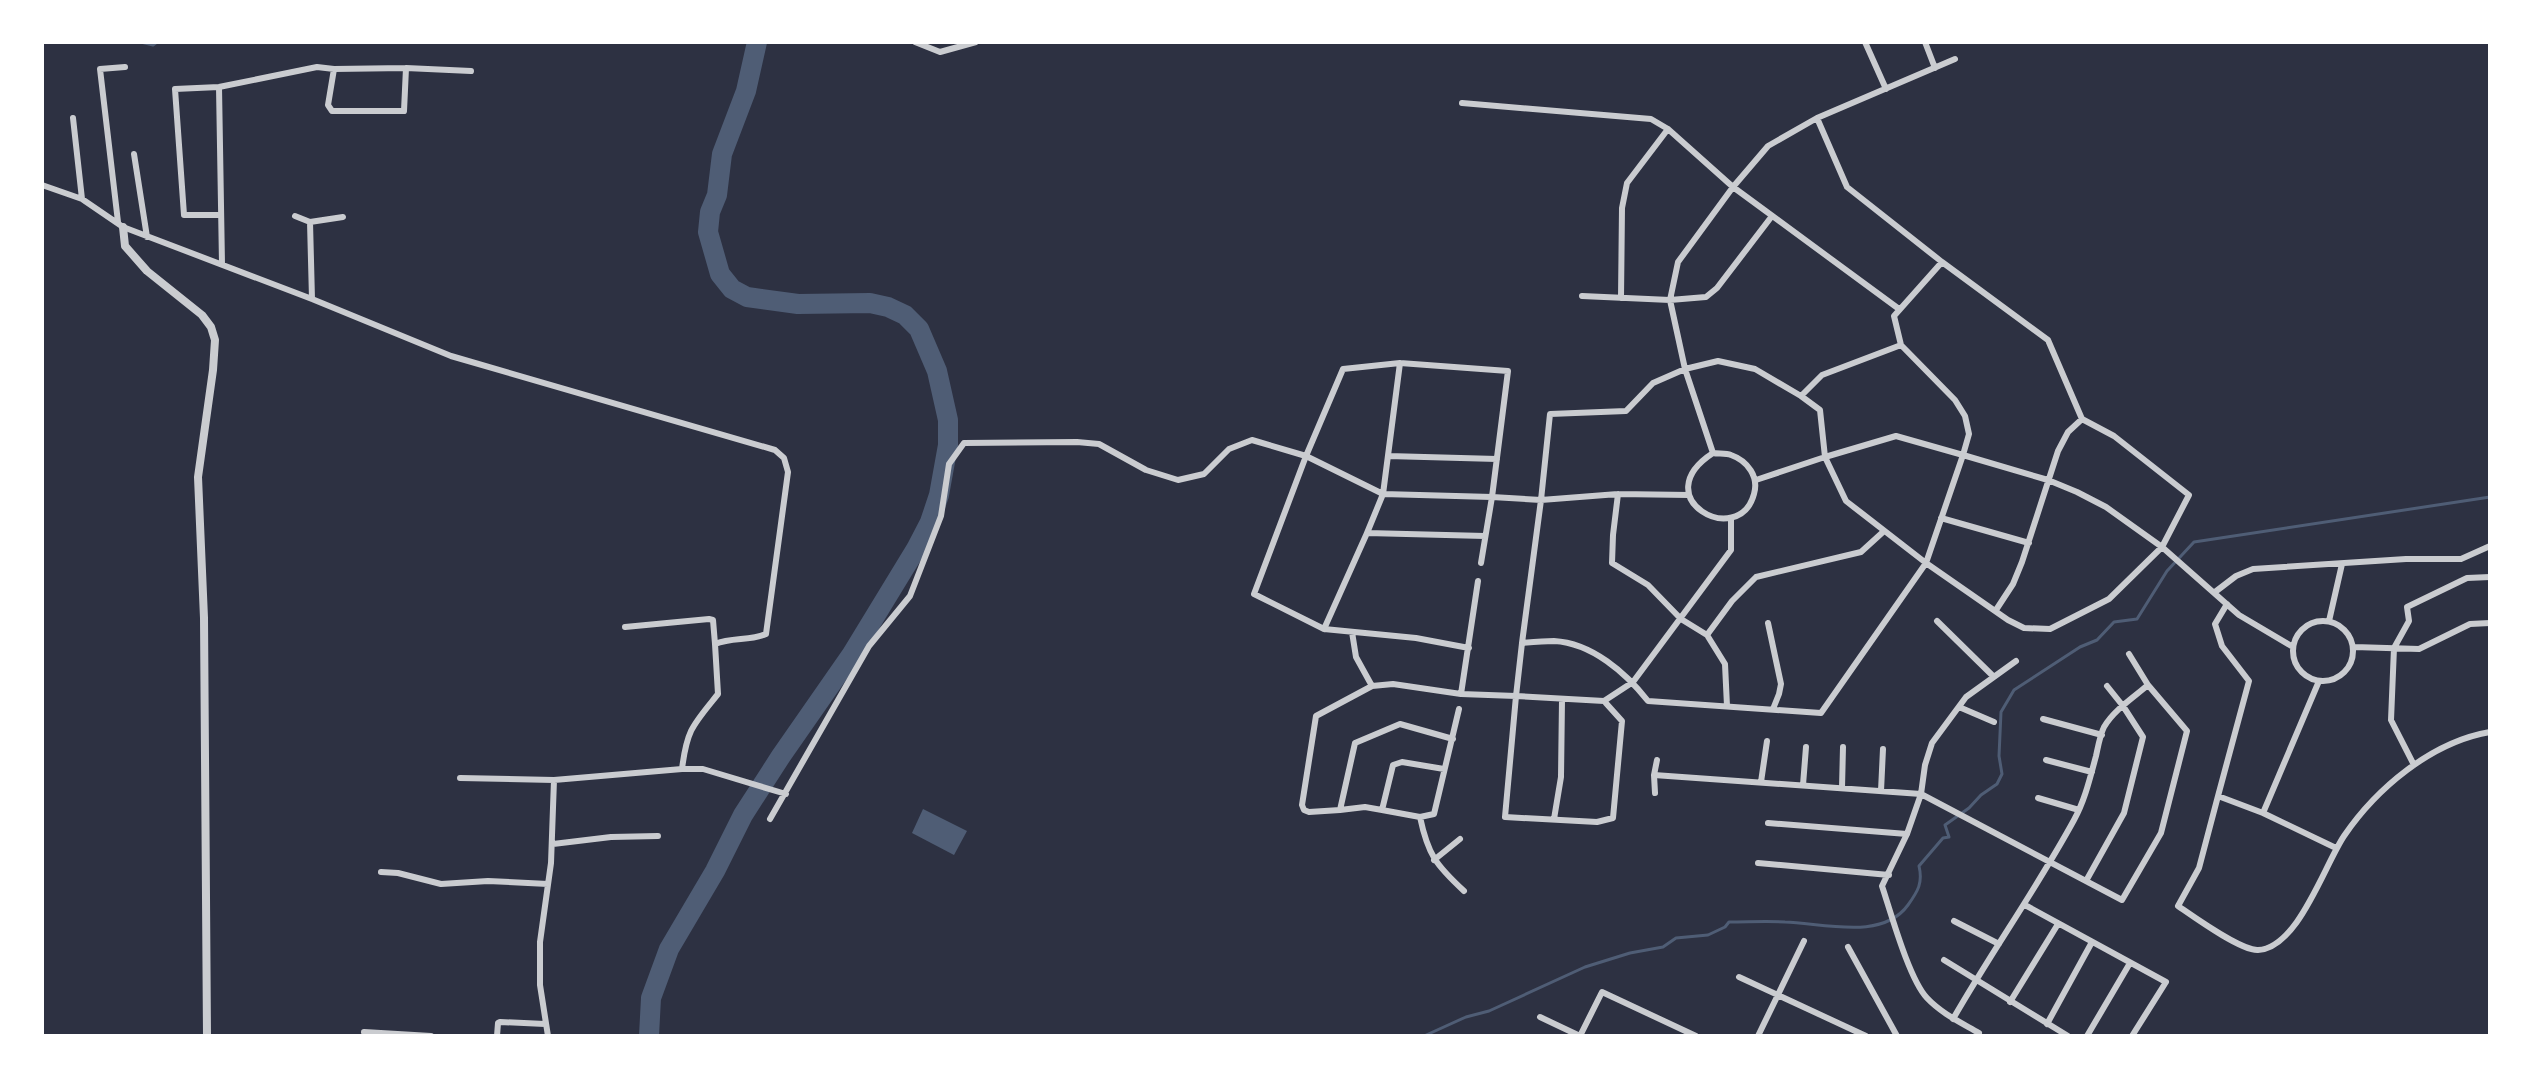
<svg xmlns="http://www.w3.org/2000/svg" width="2532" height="1078" viewBox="0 0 2532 1078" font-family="'Archivo Narrow',sans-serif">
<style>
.water{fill:#4f5d75}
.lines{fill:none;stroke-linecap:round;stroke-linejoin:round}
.stream{stroke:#4f5d75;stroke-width:3}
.river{stroke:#4f5d75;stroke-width:20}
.minor{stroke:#caccd0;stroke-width:6}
.tertiary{stroke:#caccd0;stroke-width:8}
</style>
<rect width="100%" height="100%" fill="#2d3142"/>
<!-- water -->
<path class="water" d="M 923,809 L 967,831 L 954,855 L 912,833 Z"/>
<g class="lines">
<!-- stream -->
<path class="stream" d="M 141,42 L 153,45 L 157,42
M 1424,1036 L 1466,1017 L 1489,1011 L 1585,967 L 1630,953 L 1663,947 L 1676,938 L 1708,935 L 1725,927 L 1729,922 C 1748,922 1767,921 1785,922 C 1823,923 1882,941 1908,905 C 1918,891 1923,883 1919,866 L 1943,838 L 1949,837 L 1945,825 L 1969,808 L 1981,795 L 1997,784 L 2002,774 L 1999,756 L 2001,712 L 2014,690 L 2080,647 L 2097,640 L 2114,622 L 2137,619 L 2167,571 L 2194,542 L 2490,497"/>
<!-- river -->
<path class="river" d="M 649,1036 L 651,998 L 669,949 L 715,871 L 743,815 L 781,756 L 852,654 L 916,549 L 930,522 L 939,495 L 948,445 L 948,420 L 937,371 L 919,329 L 905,315 L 888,307 L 870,303 L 798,304 L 747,297 L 732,289 L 720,274 L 708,232 L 710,212 L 717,195 L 722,154 L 746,91 L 757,42"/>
<!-- minor -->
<path class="minor" d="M 915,42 L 940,52 L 976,42
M 1865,42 L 1886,89
M 1925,42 L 1935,68
M 334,69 L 328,105 L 332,111 L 404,111 L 406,68
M 219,87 L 222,264
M 1462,103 L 1651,119 L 1668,129 L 1733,187 L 1768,146 L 1817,118 L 1955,59
M 73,118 L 82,199
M 1817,118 L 1847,187 L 1942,262 L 2048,340 L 2082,419 L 2114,436 L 2189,495 L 2162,547 L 2239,615 L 2293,647
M 134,154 L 147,237
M 42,185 L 82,199 L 123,227 L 312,299 L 451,356 L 775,450 L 784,458 L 788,472 L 766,634 C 750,641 732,637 715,644 L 718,694 C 693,725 687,729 682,769 L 554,780 L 551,863 L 540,942 L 540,985 L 548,1036
M 221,215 L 184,215 L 175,89 L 219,87 L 317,67 L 334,69 L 406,68 L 471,71
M 295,216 L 310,222 L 343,217
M 118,222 L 100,69 L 125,67
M 310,222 L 312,299
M 1582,296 L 1670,300 L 1706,297 L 1717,288 L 1772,216
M 1621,298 L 1622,208 L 1627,183 L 1668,129
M 1713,453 L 1685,369 L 1670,300 L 1678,262 L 1733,187 L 1899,309
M 1713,453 C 1718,454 1726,453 1731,455 C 1748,461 1759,477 1754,494 C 1739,550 1644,498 1713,453 Z
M 1388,456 L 1497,459
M 1756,480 L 1825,457 L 1820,410 L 1801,396
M 1618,494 L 1613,535 L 1612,563 L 1648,585 L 1681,619 L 1707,635 L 1725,664 L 1727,706
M 1689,495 L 1618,494 L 1541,500 L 1550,414 L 1626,411 L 1653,383 L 1685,369 L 1718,361 L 1755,369 L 1801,396 L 1822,375 L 1901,345
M 1941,518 L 2029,543
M 1367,533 L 1383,494 L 1492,497 L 1508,371 L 1400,363
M 1481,563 L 1492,497 L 1541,500 L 1522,643
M 2215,592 L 2236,576 L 2253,569 L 2406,559 L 2461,559 L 2490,546
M 1996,610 L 2013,584 L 2022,562 L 2058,451 L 2068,432 L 2082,419
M2293 651a30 30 0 1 1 60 0a30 30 0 1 1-60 0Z
M 1937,621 L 1994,677
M 2329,621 L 2342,564
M 1768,623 L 1781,684 L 1779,694 L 1773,709
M 625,627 L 709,619 L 713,620 L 715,644
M 1352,632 L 1356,657 L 1372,686
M 1707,635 L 1732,601 L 1756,577 L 1861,552 L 1883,532
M 2354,647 L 2419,649 L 2470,624 L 2490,623
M 1469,648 L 1416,638 L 1324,629 L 1367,533 L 1485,536
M 2129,654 L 2148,685
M 1461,694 L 1478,581
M 1516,696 L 1604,701 L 1622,721 L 1613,818 L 1597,822 L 1505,817 Z
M 1604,701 L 1633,682 L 1731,550 L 1731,518
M 1959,707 L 1994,722
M 2043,719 L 2102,735
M 1453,739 L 1400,724 L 1355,743 L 1340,810 L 1309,812 L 1304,810 L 1302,805 L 1316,716 L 1372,686 L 1393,684 L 1461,694 L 1516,696 L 1522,643 C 1533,642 1544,641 1554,641 C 1592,643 1626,673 1648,701 L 1821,713 L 1926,563 L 1963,455 L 1896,436 L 1825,457 L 1846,501 L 1926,563 L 2008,620 L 2024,628 L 2050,629 L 2109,599 L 2162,547 L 2106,507 L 2077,492 L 2048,480 L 1963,455 L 1969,434 L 1965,416 L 1955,400 L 1901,345 L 1894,316 L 1942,262
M 2046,760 L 2092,772
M 2414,765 L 2391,720 L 2394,648 L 2409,621 L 2407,607 L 2467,578 L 2490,577
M 682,769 L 703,769 L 786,794
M 1444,769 L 1402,762 L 1393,765 L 1382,810 L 1420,817 L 1434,814 L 1459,709
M 1654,775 L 1657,760
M 460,778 L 554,780
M 1761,782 L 1767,741
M 1803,785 L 1806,747
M 1842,788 L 1843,747
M 1881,791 L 1883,749
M 1655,793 L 1654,775 L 1921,794 L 2122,900 L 2161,833 L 2187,731 L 2148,685 C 2134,697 2114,710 2104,727 C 2100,735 2098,747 2096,756 C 2090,778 2085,800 2074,820 C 2037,888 1992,951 1953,1019
M 2218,796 L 2249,681 L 2222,646 L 2215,624 L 2227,604
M 2038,798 L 2079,810
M 1340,810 L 1365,807 L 1382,810
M 2263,813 L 2319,681
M 1420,817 C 1428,855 1436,865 1464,891
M 770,819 L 869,646 L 910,596 L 941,516 L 949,464 L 964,443 L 1077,442 L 1099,444 L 1146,470 L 1178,480 L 1204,474 L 1229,449 L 1252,440 L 1306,456 L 1383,494 L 1400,363 L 1343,369 L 1306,456 L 1254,594 L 1324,629
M 1554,819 L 1561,777 L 1562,700
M 1768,823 L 1907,834
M 553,844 L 611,837 L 658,836
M 2336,848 L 2263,813 L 2218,796 L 2199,868 L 2178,906 C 2194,917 2241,951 2258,950 C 2298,948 2324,866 2344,836 C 2376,789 2431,742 2490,732
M 1434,860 L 1460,839
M 1758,863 L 1889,875
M 381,872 L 398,873 L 441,884 L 488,881 L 548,884
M 2086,881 L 2124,813 L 2143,737 L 2123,706 L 2107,686
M 2025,905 L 2166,982 L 2132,1036
M 1954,921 L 1999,944
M 1848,947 L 1897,1036
M 1944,960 L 2068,1036
M 1739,977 L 1866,1036
M 2010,1002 L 2058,924
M 1540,1017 L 1580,1036 L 1602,992 L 1696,1036
M 2047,1024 L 2092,942
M 364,1032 L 431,1036
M 497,1036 L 498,1023 L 500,1022 L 545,1024
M 1758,1036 L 1804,941
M 1977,1036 L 1979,1033 C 1960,1022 1941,1013 1927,998 C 1909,979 1891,913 1882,886 L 1907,834 L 1921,794 L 1925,765 L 1932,743 L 1966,697 L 2016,661
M 2087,1036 L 2130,963"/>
<!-- tertiary -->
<path class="tertiary" d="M 123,227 L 125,246 L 147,271 L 202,315 L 211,327 L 215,340 L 213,370 L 198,477 L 204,618 L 207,1036"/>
</g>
<!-- border -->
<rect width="2532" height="1078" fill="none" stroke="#ffffff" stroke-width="88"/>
</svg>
